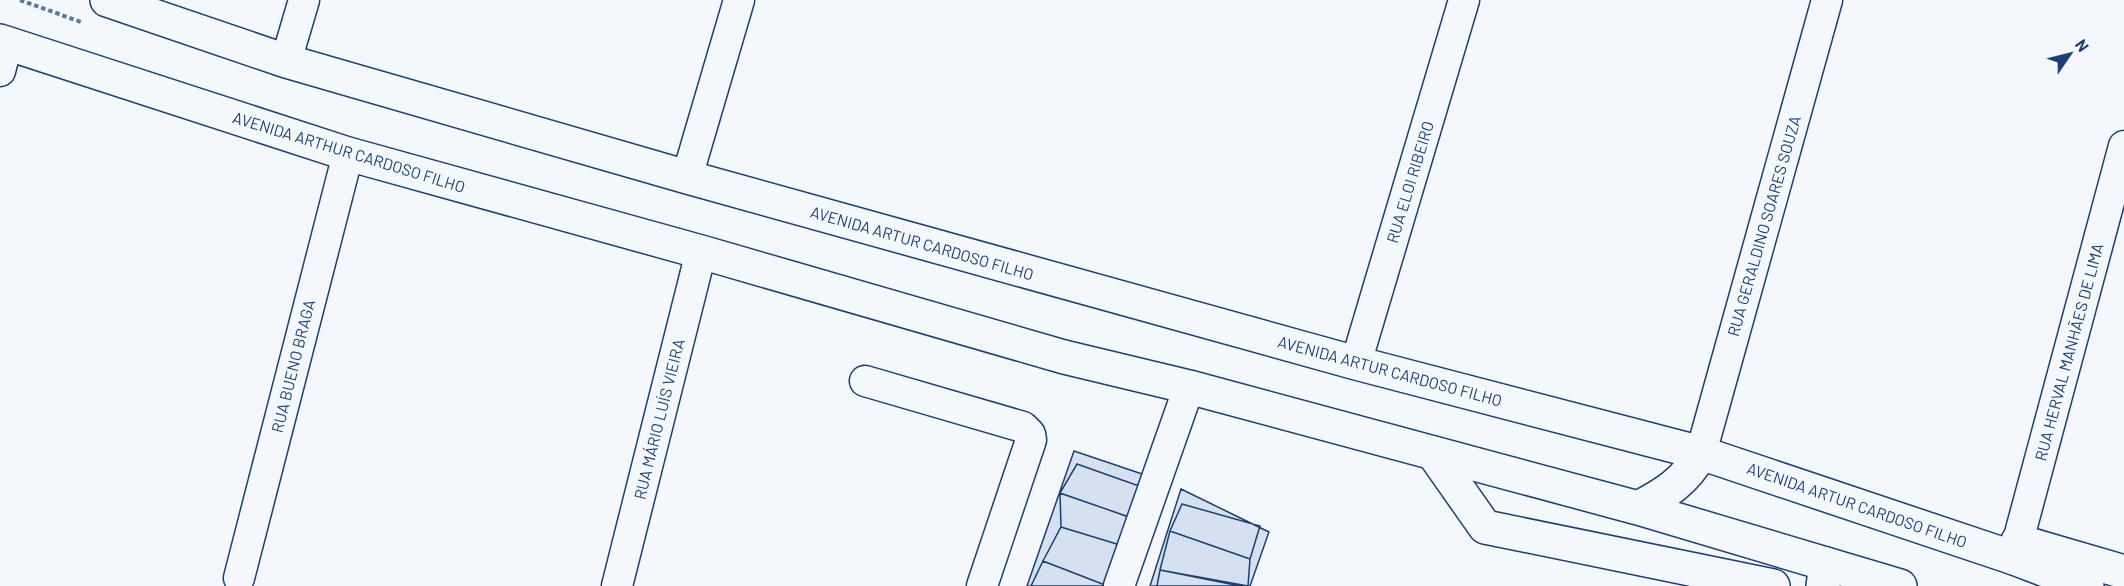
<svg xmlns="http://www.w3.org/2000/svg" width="2124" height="586" viewBox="0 0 2124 586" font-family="Barlow,sans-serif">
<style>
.building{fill:#d5e0f0;stroke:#1d3f73;stroke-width:1.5}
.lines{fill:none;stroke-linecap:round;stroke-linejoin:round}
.minor-casing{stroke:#1d3f73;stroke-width:33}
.secondary-casing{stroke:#1d3f73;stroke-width:36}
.primary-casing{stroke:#1d3f73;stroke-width:36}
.path{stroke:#5e769c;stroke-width:4;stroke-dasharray:4.5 3;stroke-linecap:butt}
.minor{stroke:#f4f7fb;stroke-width:30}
.secondary{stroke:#f4f7fb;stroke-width:33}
.primary{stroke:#f4f7fb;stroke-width:33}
.labels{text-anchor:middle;stroke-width:4.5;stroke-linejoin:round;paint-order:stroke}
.street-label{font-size:16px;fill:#1d3f73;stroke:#f4f7fb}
</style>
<rect width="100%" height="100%" fill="#f4f7fb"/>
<!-- building -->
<path class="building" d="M 1074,451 L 1157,479 L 1117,586 L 1027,586 Z
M 1077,464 L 1136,485 L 1157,479 L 1129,517 L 1060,493 Z
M 1181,489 L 1269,532 L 1250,586 L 1150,586 Z
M 1060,493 L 1129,517 L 1120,545 L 1061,527 Z
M 1182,504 L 1260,526 L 1250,559 L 1170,531 Z
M 1061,527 L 1120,545 L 1105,585 L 1043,561 Z
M 1170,531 L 1250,559 L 1248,586 L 1160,570 Z
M 1043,561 L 1105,585 L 1104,586 L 1031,586 Z
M 1160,570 L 1240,586 L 1157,586 Z"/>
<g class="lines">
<defs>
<path id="minor" d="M 286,61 L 304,0
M 0,71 L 7,44
M 687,177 L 739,0
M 1356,363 L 1464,0
M 865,381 L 1023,427 L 1030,434 L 1031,440 L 982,586
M 1701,453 L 1827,0
M 2018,541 L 2124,146
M 239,578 L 348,154
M 617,586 L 701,252
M 1119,586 L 1189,387"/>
<path id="secondary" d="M 1433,453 L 1485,527 L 1773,586
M 2014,558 L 2018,541 L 2124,572
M 1823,586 L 1826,564"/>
<path id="primary" d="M 107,0 L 286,61 L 687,177 L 1356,363 L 1701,453 L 2014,558 L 2087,586
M 0,41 L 348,154 L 701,252 L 1064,357 L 1189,387 L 1638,508 L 1900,586
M 1638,508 C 1665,494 1686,481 1701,453"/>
</defs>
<!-- minor casing -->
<use href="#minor" class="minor-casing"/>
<!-- secondary casing -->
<use href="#secondary" class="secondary-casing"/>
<!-- primary casing -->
<use href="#primary" class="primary-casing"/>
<!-- path -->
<path class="path" d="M 20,0 L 81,22"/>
<!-- minor -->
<use href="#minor" class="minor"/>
<!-- secondary -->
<use href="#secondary" class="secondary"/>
<!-- primary -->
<use href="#primary" class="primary"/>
</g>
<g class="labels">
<!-- street labels -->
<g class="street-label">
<text transform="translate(349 152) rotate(17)" y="6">AVENIDA ARTHUR CARDOSO FILHO</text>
<text transform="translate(1410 182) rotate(-73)" y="6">RUA ELOI RIBEIRO</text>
<text transform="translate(1764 226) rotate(-74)" y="6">RUA GERALDINO SOARES SOUZA</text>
<text transform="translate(922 243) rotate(16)" y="6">AVENIDA ARTUR CARDOSO FILHO</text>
<text transform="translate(2069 352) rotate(-75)" y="6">RUA HERVAL MANHÃES DE LIMA</text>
<text transform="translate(293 366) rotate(-76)" y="6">RUA BUENO BRAGA</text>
<text transform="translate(1390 371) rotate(15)" y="6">AVENIDA ARTUR CARDOSO FILHO</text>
<text transform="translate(659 419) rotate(-76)" y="6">RUA MÁRIO LUÍS VIEIRA</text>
<text transform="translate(1857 505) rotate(19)" y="6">AVENIDA ARTUR CARDOSO FILHO</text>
</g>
</g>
<!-- north arrow -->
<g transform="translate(2070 54) rotate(55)" stroke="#f4f7fb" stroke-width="4.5" paint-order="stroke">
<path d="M0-4.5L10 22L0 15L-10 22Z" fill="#1d3f73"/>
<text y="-9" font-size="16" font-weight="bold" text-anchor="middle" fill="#1d3f73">N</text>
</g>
</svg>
